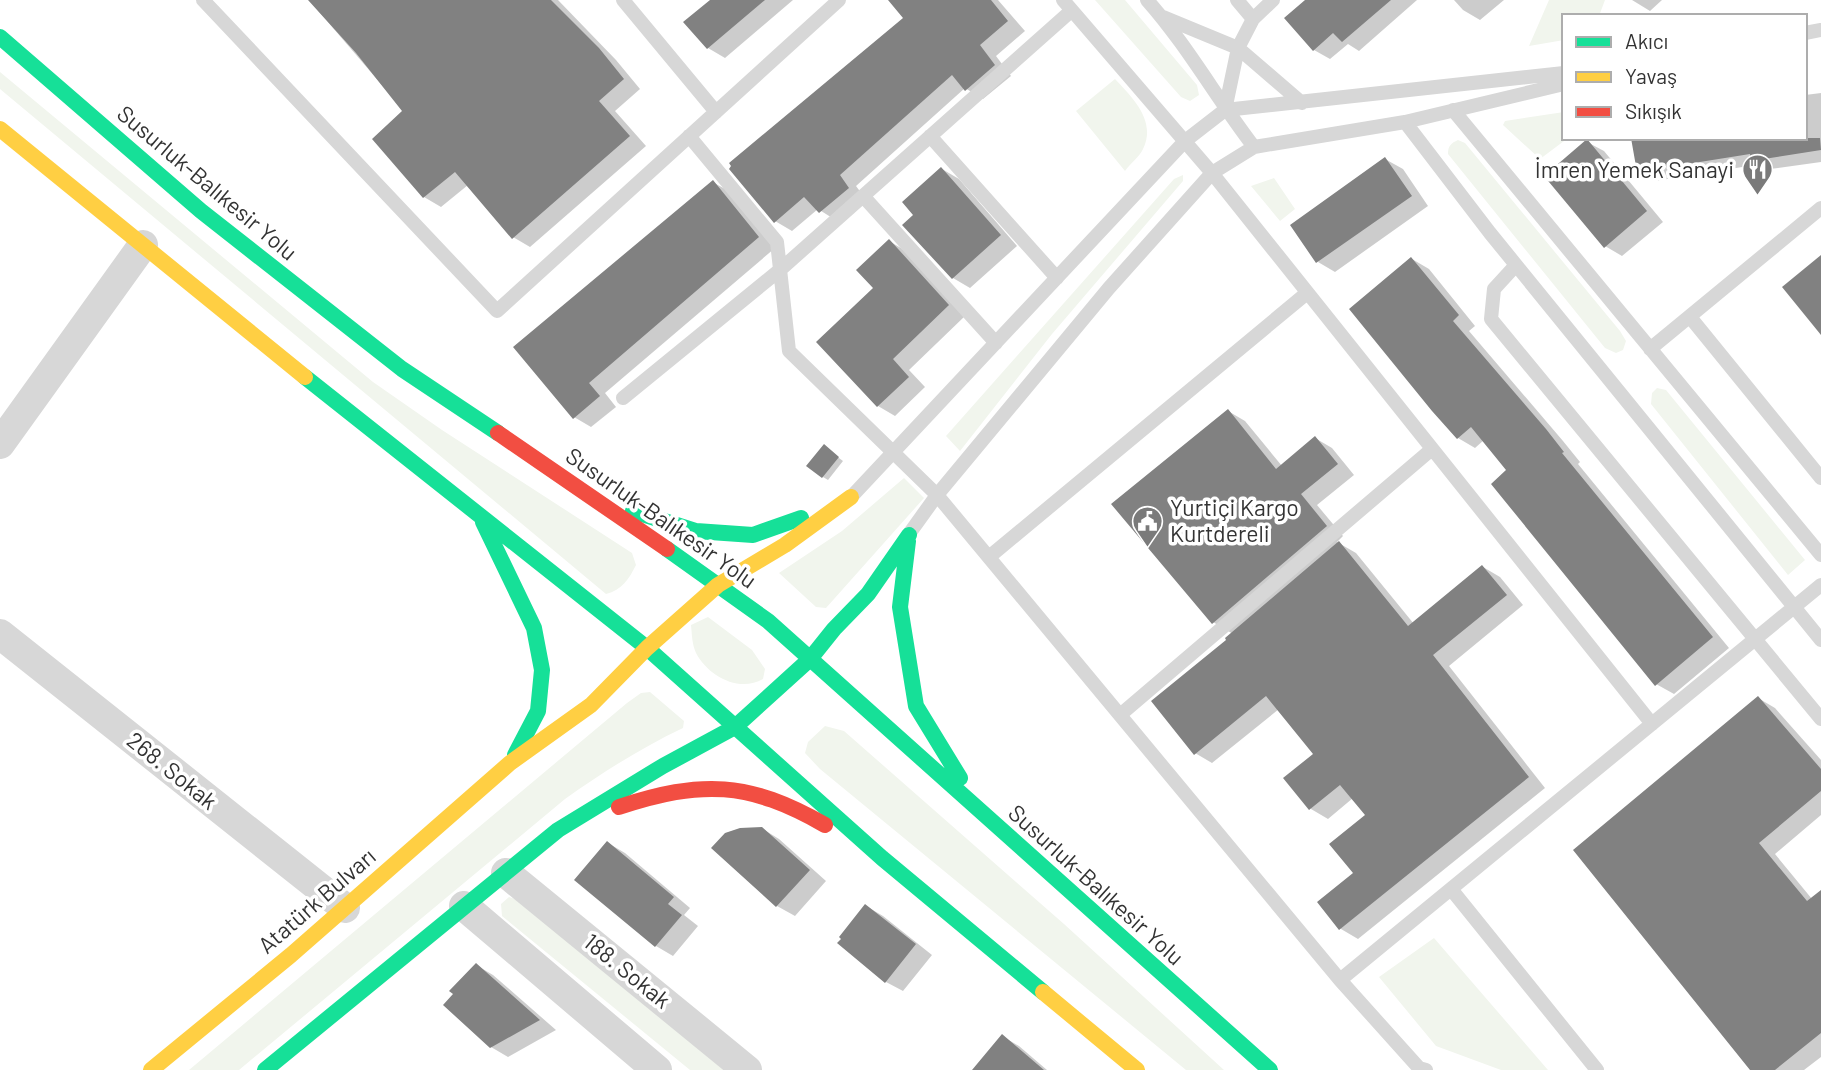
<svg xmlns="http://www.w3.org/2000/svg" width="1821" height="1070" viewBox="0 0 1821 1070" font-family="Barlow,sans-serif">
<style>
.green{fill:#f1f5ed}
.shadow{fill:#0003}
.building{fill:#818181}
.lines{fill:none;stroke-linecap:round;stroke-linejoin:round}
.lane{stroke:#d7d7d7;stroke-width:14}
.street{stroke:#d7d7d7;stroke-width:30}
.fast{stroke:#16e098;stroke-width:16}
.slow{stroke:#ffcf43;stroke-width:16}
.jam{stroke:#f24e42;stroke-width:16}
.labels{text-anchor:middle;stroke-width:7;stroke-linejoin:round;paint-order:stroke}
.poi-label{font-size:23px;fill:#333;stroke:#fff;text-anchor:end}
.street-label{font-size:23px;fill:#333;stroke:#fff}
</style>
<rect width="100%" height="100%" fill="#fff"/>
<!-- green -->
<path class="green" d="M 1095,0 L 1125,0 L 1197,85 L 1199,95 L 1190,101 L 1181,97 Z
M 1549,0 L 1605,0 L 1599,16 L 1564,16 L 1564,40 L 1529,46 Z
M 0,72 L 373,382 L 442,430 L 632,553 L 636,565 C 629,579 622,590 606,594 L 0,89 Z
M 1115,79 C 1132,97 1157,121 1143,149 C 1140,156 1130,164 1125,171 L 1076,111 Z
M 1564,112 L 1564,138 L 1568,138 L 1540,159 L 1503,125 L 1505,121 Z
M 1458,140 L 1465,143 L 1620,331 L 1626,341 L 1623,350 L 1616,353 L 1605,348 L 1448,154 C 1448,146 1451,143 1458,140 Z
M 1183,175 L 1183,181 L 1052,334 L 960,451 L 946,436 L 1174,179 Z
M 1274,178 L 1295,209 L 1280,221 L 1251,186 Z
M 1657,388 L 1666,390 L 1805,560 L 1788,575 L 1651,404 L 1652,393 Z
M 904,478 L 924,498 L 826,608 L 816,607 L 779,573 L 842,531 Z
M 708,617 L 752,650 L 765,669 L 763,679 C 739,693 708,676 696,653 C 692,644 692,635 691,625 Z
M 650,692 L 684,721 L 683,728 C 641,748 603,772 565,799 L 239,1070 L 189,1070 L 627,703 L 641,693 Z
M 825,726 L 844,731 L 1064,924 L 1224,1070 L 1186,1070 L 820,769 L 805,753 L 808,742 Z
M 509,897 L 518,900 L 725,1070 L 690,1070 L 502,916 L 501,904 Z
M 1434,938 L 1548,1070 L 1501,1070 L 1436,1046 L 1379,977 Z"/>
<!-- shadow -->
<path class="shadow" d="M 309,0 L 558,0 L 616,60 L 640,89 L 615,111 L 646,146 L 530,247 L 513,237 L 468,185 L 441,207 L 424,197 L 405,112 Z
M 712,0 L 793,0 L 725,58 L 708,48 Z
M 890,0 L 998,0 L 1025,31 L 996,56 L 1011,76 L 983,99 L 965,88 L 856,186 L 865,198 L 837,221 L 818,209 L 792,231 L 775,221 L 905,18 Z
M 1307,0 L 1417,0 L 1359,51 L 1348,44 L 1330,59 L 1314,50 Z
M 1454,0 L 1504,0 L 1480,20 L 1463,10 Z
M 1632,0 L 1662,0 L 1650,11 Z
M 1821,93 L 1821,162 L 1770,169 L 1761,164 L 1655,181 L 1638,171 L 1805,138 L 1805,95 Z
M 1587,142 L 1604,151 L 1663,222 L 1622,256 L 1605,246 Z
M 1385,159 L 1403,169 L 1428,206 L 1335,272 L 1318,262 Z
M 942,169 L 959,179 L 1017,246 L 970,288 L 953,278 L 916,215 Z
M 714,183 L 731,192 L 775,248 L 605,393 L 616,407 L 591,427 L 574,417 L 515,347 Z
M 889,241 L 906,251 L 965,316 L 909,370 L 925,387 L 895,416 L 878,406 L 875,288 Z
M 1412,259 L 1429,269 L 1475,326 L 1469,331 L 1563,441 L 1580,462 L 1578,464 L 1729,648 L 1674,694 L 1656,684 L 1508,471 L 1484,440 L 1475,448 L 1458,438 Z
M 1228,411 L 1245,421 L 1282,466 L 1315,438 L 1332,448 L 1354,475 L 1317,505 L 1343,536 L 1337,542 L 1356,553 L 1414,624 L 1483,567 L 1500,577 L 1523,605 L 1449,666 L 1545,788 L 1358,939 L 1341,929 L 1320,902 L 1355,873 L 1368,816 L 1353,798 L 1328,819 L 1311,809 L 1315,754 L 1279,709 L 1212,763 L 1195,753 L 1228,640 L 1233,634 L 1213,622 Z
M 827,449 L 843,461 L 828,480 L 823,477 Z
M 1758,698 L 1775,708 L 1821,760 L 1821,815 L 1775,854 L 1812,899 L 1821,892 L 1821,1057 L 1804,1070 L 1753,1070 Z
M 761,828 L 779,839 L 826,881 L 795,916 L 777,906 L 714,848 Z
M 608,843 L 625,853 L 690,908 L 684,915 L 698,926 L 673,956 L 656,946 Z
M 866,906 L 883,916 L 932,955 L 903,991 L 886,982 L 840,943 Z
M 476,965 L 493,975 L 556,1030 L 508,1057 L 491,1047 Z
M 1002,1036 L 1019,1046 L 1047,1070 L 974,1070 Z"/>
<!-- building -->
<path class="building" d="M 308,0 L 551,0 L 599,48 L 624,79 L 599,101 L 630,136 L 512,239 L 455,172 L 423,198 L 372,139 L 402,111 L 356,53 Z
M 710,0 L 765,0 L 707,49 L 683,22 Z
M 888,0 L 991,0 L 1008,21 L 980,45 L 995,65 L 965,91 L 952,75 L 840,175 L 849,188 L 819,213 L 804,197 L 774,223 L 729,169 L 731,166 L 729,163 L 903,18 Z
M 1305,0 L 1391,0 L 1342,42 L 1333,33 L 1313,51 L 1284,18 Z
M 1631,138 L 1820,138 L 1821,150 L 1751,161 L 1750,154 L 1637,172 Z
M 1587,139 L 1647,211 L 1604,248 L 1544,176 Z
M 1385,157 L 1412,196 L 1316,263 L 1290,225 Z
M 941,167 L 1001,235 L 952,279 L 902,225 L 913,215 L 902,202 Z
M 713,180 L 759,237 L 589,383 L 600,396 L 573,419 L 513,347 Z
M 889,239 L 949,305 L 893,359 L 909,377 L 877,407 L 816,342 L 873,288 L 856,270 Z
M 1821,255 L 1821,335 L 1782,287 Z
M 1411,257 L 1459,315 L 1453,321 L 1546,429 L 1564,452 L 1562,453 L 1713,637 L 1655,686 L 1491,484 L 1506,470 L 1471,427 L 1457,439 L 1432,411 L 1349,309 Z
M 1228,409 L 1276,469 L 1315,436 L 1338,464 L 1301,494 L 1327,526 L 1212,624 L 1111,504 Z
M 824,444 L 839,457 L 822,478 L 806,466 Z
M 1339,541 L 1408,626 L 1482,565 L 1507,595 L 1433,655 L 1529,777 L 1339,930 L 1317,902 L 1353,873 L 1329,844 L 1365,815 L 1340,785 L 1309,810 L 1283,778 L 1313,754 L 1266,696 L 1194,755 L 1151,701 L 1226,640 L 1225,638 Z
M 1758,696 L 1821,769 L 1821,791 L 1759,843 L 1807,901 L 1821,890 L 1821,1033 L 1775,1070 L 1750,1070 L 1573,850 Z
M 762,827 L 810,870 L 776,907 L 711,848 L 725,833 L 740,828 Z
M 607,841 L 674,897 L 668,904 L 682,915 L 655,947 L 574,880 Z
M 865,904 L 916,944 L 885,983 L 837,943 L 841,939 L 839,937 Z
M 476,963 L 540,1020 L 490,1048 L 443,1005 L 453,994 L 449,991 Z
M 1002,1034 L 1044,1070 L 972,1070 Z"/>
<g class="lines">
<!-- lane -->
<path class="lane" d="M 203,0 L 497,311 L 839,0
M 623,0 L 716,112
M 1063,0 L 1212,173 L 1652,724
M 1147,0 C 1187,45 1217,99 1254,147
M 1237,0 L 1253,19
M 1163,17 L 1238,48 L 1302,103
M 1805,33 L 1821,30
M 1225,110 L 1238,48 L 1253,19 L 1273,0
M 1453,110 L 1821,555
M 1405,122 L 1490,233 L 1821,640
M 689,136 L 777,242 L 789,351 L 937,495 L 1340,980 L 1419,1068 L 1426,1070
M 930,136 L 1057,278
M 863,196 L 996,343
M 1516,265 L 1494,289 L 1491,319 L 1821,719
M 1690,317 L 1821,478
M 1650,349 L 1821,208
M 623,398 L 781,269 L 1071,11
M 853,495 L 1185,141 L 1225,110 L 1564,73
M 909,534 L 937,495 L 1109,288 L 1212,173 L 1254,147 L 1405,122 L 1564,84
M 989,557 L 1307,293
M 1120,715 L 1432,449
M 1451,889 L 1597,1070
M 1340,980 L 1821,585"/>
<!-- street -->
<path class="street" d="M 0,444 L 143,245
M 0,634 L 345,908
M 506,873 L 747,1070
M 464,906 L 657,1070"/>
<!-- fast -->
<path class="fast" d="M 0,37 L 201,211 L 402,369 L 498,433
M 305,377 L 647,648 L 882,858 L 1043,992
M 633,511 L 696,531 L 753,535 L 801,518
M 483,522 L 534,628 L 542,670 L 538,711 L 515,755
M 908,541 L 900,607 L 916,706 L 960,778
M 667,549 L 768,621 L 1270,1070
M 558,830 L 663,766 L 735,727 L 810,659 L 834,629 L 868,594 L 909,535
M 265,1070 L 558,830"/>
<!-- slow -->
<path class="slow" d="M 0,129 L 305,377
M 510,763 L 591,705 L 647,648 L 718,585 L 785,545 L 851,497
M 1043,992 L 1137,1070
M 151,1070 L 291,955 L 510,763"/>
<!-- jam -->
<path class="jam" d="M 498,433 L 667,549
M 619,807 C 702,780 748,781 825,825"/>
</g>
<!-- icons -->
<defs>
<symbol id="restaurant-pin" viewBox="-11 -11 22 30"><path d="M0 17L-7.5 6A9.5 9.5 0 1 1 7.5 6Z" fill="#7a7a7a" stroke="#fff"/><path d="M-5-6h1v4h1v-4h1v4h1v-4h1v5L-1.5 .5V6h-2V.5L-5-1ZM5-6V6H3V1.5H1.5Q1.5-4 5-6Z" fill="#fff"/></symbol>
<symbol id="civic-pin" viewBox="-11 -11 22 30"><path d="M0 17L-7.5 6A9.5 9.5 0 1 1 7.5 6Z" fill="#7a7a7a" stroke="#fff"/><path d="M-.6-6.5H3V-4.5H.6V-3L4-1V1h2V6H-6V1h2V-1L-.6-3ZM-1.2 2.5V6h2.4V2.5Z" fill="#fff"/></symbol>
</defs>
<g fill-rule="evenodd">
<use href="#restaurant-pin" x="1740" y="152" width="35" height="47"/>
<use href="#civic-pin" x="1130" y="504" width="35" height="47"/>
</g>
<g class="labels">
<!-- poi labels -->
<g class="poi-label">
<text x="1734" y="178">İmren Yemek Sanayi</text>
<text x="1170" y="516" text-anchor="start">Yurtiçi Kargo<tspan x="1170" dy="26">Kurtdereli</tspan></text>
</g>
<!-- street labels -->
<g class="street-label">
<text transform="translate(207 183) rotate(40)" y="8">Susurluk-Balıkesir Yolu</text>
<text transform="translate(661 518) rotate(35)" y="8">Susurluk-Balıkesir Yolu</text>
<text transform="translate(172 771) rotate(39)" y="8">268. Sokak</text>
<text transform="translate(1096 885) rotate(42)" y="8">Susurluk-Balıkesir Yolu</text>
<text transform="translate(317 901) rotate(-41)" y="8">Atatürk Bulvarı</text>
<text transform="translate(627 971) rotate(39)" y="8">188. Sokak</text>
</g>
</g>
<!-- legend -->
<rect x="1562" y="14" width="245" height="126" fill="#ffffff" stroke="#adadad" stroke-width="2"/>
<rect x="1576" y="37" width="35" height="10" fill="#16e098" stroke="#adadad" stroke-width="2"/>
<text x="1625" y="49" font-size="21" fill="#333333">Akıcı</text>
<rect x="1576" y="72" width="35" height="10" fill="#ffcf43" stroke="#adadad" stroke-width="2"/>
<text x="1625" y="84" font-size="21" fill="#333333">Yavaş</text>
<rect x="1576" y="107" width="35" height="10" fill="#f24e42" stroke="#adadad" stroke-width="2"/>
<text x="1625" y="119" font-size="21" fill="#333333">Sıkışık</text>
</svg>
